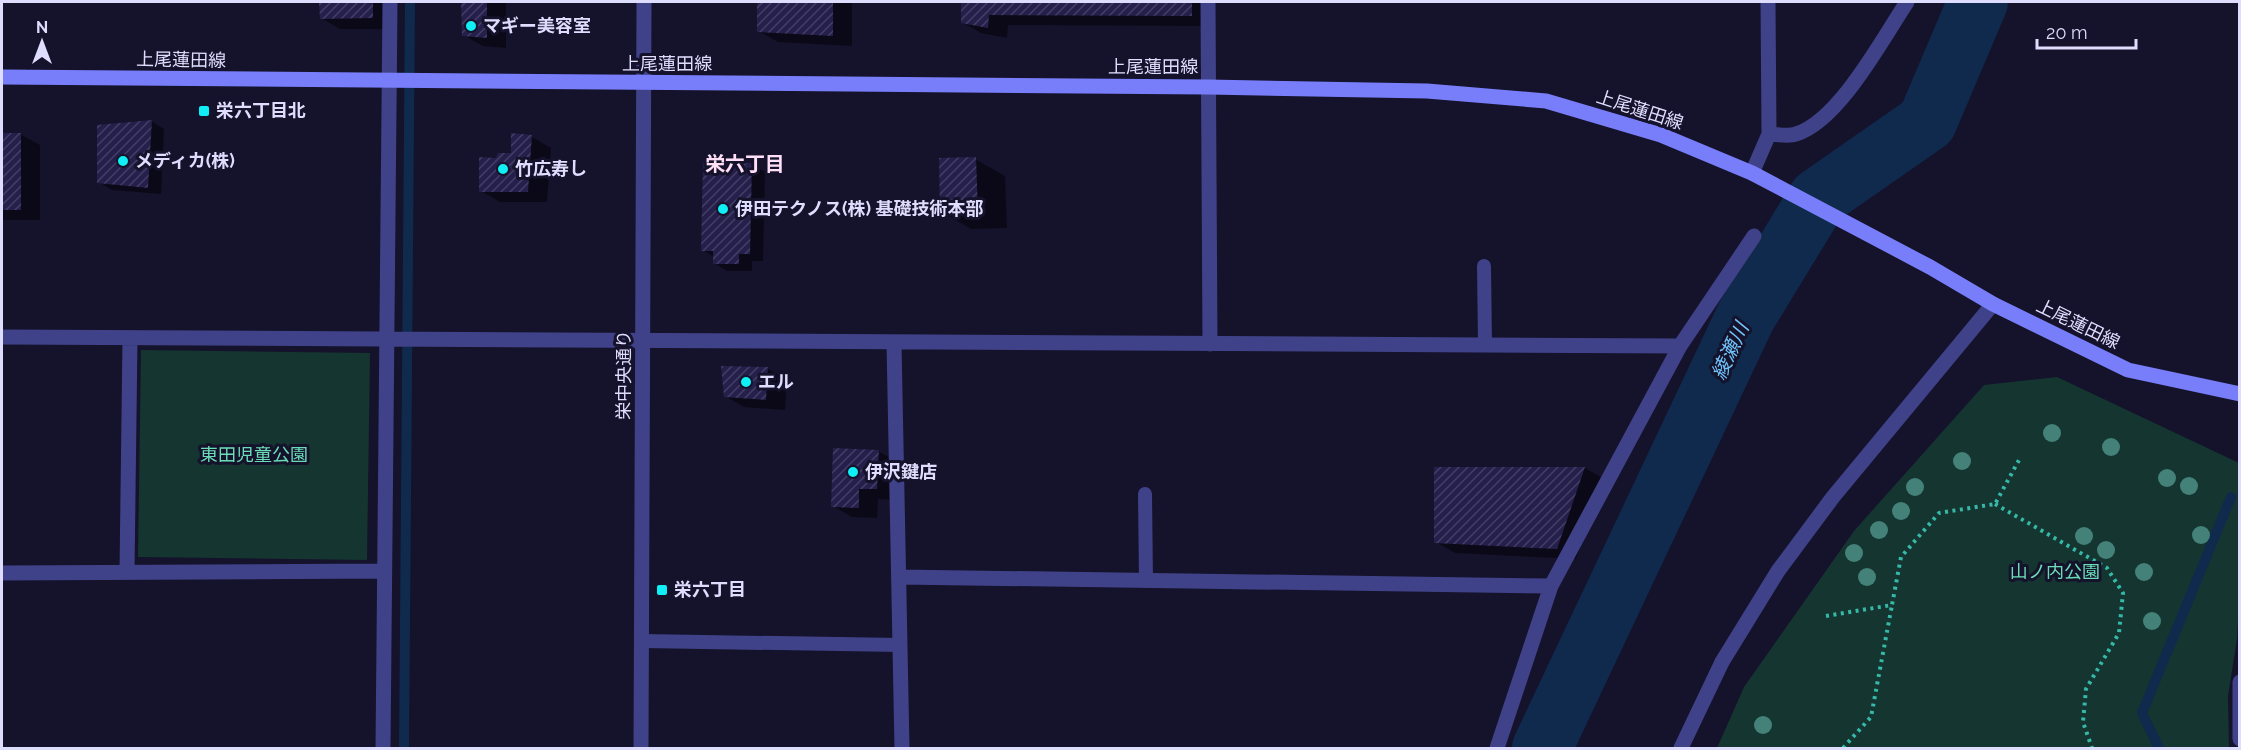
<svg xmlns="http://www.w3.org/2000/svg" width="2241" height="750" viewBox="0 0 2241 750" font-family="Raleway,'Noto Sans JP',sans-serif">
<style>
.park{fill:#153531}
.shadow{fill:#0007}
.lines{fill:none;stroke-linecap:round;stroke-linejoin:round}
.stream{stroke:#0f2a4d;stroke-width:10}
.river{stroke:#0f2a4d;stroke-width:60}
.building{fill:url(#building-hatch)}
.path{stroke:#36b9a8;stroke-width:4;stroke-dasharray:3 4.5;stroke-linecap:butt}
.service{stroke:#3f4288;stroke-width:14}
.minor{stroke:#3f4288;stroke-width:15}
.tertiary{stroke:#3f4288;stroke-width:15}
.secondary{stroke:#787efa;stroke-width:15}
.tree{fill:#448279}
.poi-dot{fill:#11eff6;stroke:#15122b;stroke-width:2}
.labels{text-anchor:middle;stroke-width:6;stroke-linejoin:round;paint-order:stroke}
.poi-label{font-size:18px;font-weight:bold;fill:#dfddfe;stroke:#15122b;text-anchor:start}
.street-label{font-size:18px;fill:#dfddfe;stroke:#15122b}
.park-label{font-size:18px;fill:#6addb8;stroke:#15122b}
.neighbourhood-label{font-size:20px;font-weight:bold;fill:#fedff5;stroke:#15122b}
.water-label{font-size:20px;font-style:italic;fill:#70c3fa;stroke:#15122b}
</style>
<defs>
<pattern id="building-hatch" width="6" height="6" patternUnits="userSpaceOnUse" patternTransform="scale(1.5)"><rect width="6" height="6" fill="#251f4b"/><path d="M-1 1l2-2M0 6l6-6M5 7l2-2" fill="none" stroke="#443f66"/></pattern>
</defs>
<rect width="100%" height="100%" fill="#15122b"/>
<!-- park -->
<path class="park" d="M 141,350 L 370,353 L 367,560 L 138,557 Z
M 2057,377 L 2239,463 L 2239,599 L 2237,639 L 2228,696 L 2229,748 L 1717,748 L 1744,687 L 1854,531 L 1984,385 Z"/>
<!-- shadow -->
<path class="shadow" d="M 321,2 L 392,2 L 392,29 L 340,29 L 321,18 Z
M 462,2 L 506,2 L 506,48 L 483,46 L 463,35 Z
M 759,2 L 852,2 L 852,46 L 778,42 L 759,31 Z
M 962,2 L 1211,2 L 1211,26 L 1008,25 L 1007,38 L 981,33 L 962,22 Z
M 151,121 L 164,129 L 161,194 L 112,190 L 99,182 Z
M 2,134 L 20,134 L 40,145 L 40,220 L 2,220 Z
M 532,137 L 551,148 L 547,202 L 500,202 L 481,191 L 498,160 L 512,154 Z
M 975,159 L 1005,176 L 1007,228 L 971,229 L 942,212 Z
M 751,164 L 765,172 L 763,261 L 752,261 L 752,271 L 727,271 L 714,263 L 714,257 L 703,250 Z
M 768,369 L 787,380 L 785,410 L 744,407 L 725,396 Z
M 878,451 L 897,462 L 896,500 L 878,499 L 877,518 L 852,517 L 833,506 Z
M 1436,468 L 1585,468 L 1604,479 L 1576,559 L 1455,553 L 1436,542 Z"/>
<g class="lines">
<!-- stream -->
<path class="stream" d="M 404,748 L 410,2
M 2159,748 L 2142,713 L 2231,497"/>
<!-- river -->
<path class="river" d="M 1542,748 L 1746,316 L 1818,198 L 1927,122 L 1978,2"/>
</g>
<!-- building -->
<path class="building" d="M 319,2 L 373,2 L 373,18 L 320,19 Z
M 461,2 L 487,2 L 487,38 L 462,36 Z
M 757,2 L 833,2 L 833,36 L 757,32 Z
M 961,2 L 1192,2 L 1192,16 L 989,15 L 988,28 L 961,23 Z
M 152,120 L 148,188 L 97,183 L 97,125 Z
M 2,133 L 21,133 L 21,210 L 2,210 Z
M 511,133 L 532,135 L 528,192 L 479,192 L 479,157 L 496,158 L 498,153 L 511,153 Z
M 976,157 L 978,212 L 940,213 L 939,158 Z
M 703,162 L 752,163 L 750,254 L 739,254 L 739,264 L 713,264 L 713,251 L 701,251 Z
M 721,366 L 768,367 L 766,400 L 724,397 Z
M 833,448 L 879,450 L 877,489 L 859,489 L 859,508 L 831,507 Z
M 1434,467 L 1585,467 L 1557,549 L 1434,543 Z"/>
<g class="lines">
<!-- path -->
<path class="path" d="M 1995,504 L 2107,568 L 2123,593 L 2119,633 L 2086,689 L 2083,722 L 2092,748
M 1826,616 L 1892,605 L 1901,557 L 1939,513 L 1995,504 L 2019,460
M 1843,748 L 1871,717 L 1892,605"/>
<!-- service -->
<path class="service" d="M 1484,266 L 1485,345
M 1145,494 L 1146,581
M 642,641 L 900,645"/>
<!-- minor -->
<path class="minor" d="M 1208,2 L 1210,344
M 1769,134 C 1777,134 1788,137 1796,134 C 1839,121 1883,38 1907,2
M 1752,173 L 1769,134 L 1768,2
M 2,337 L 1680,346
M 894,343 L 902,748
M 127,572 L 130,338
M 2,573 L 383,571
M 899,577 L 1551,586
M 2240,682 L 2240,739
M 383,748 L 390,2
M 1497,748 L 1551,586 L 1680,346 L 1754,236
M 1681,748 L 1722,662"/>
<!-- tertiary -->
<path class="tertiary" d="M 1722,662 L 1778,571 L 1833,497 L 1993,304
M 641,748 L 644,2"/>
<!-- secondary -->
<path class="secondary" d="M 2,77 L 1208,87 L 1427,91 L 1546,101 L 1661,135 L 1752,173 L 1930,267 L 1993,304 L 2128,370 L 2240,394"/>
</g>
<!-- trees -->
<g class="tree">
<circle cx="2052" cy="433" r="9"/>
<circle cx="2111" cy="447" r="9"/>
<circle cx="1962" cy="461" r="9"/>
<circle cx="2167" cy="478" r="9"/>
<circle cx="2189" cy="486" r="9"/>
<circle cx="1915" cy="487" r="9"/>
<circle cx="1901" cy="511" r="9"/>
<circle cx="1879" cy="530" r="9"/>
<circle cx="2201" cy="535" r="9"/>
<circle cx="2084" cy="536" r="9"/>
<circle cx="2106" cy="550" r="9"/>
<circle cx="1854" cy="553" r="9"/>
<circle cx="2144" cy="572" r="9"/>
<circle cx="1867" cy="577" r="9"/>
<circle cx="2152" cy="621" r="9"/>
<circle cx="1763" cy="725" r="9"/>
</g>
<!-- markers -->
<g class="poi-dot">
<circle cx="471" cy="26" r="6"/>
<rect x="198" y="105" width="12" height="12" rx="3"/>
<circle cx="123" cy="161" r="6"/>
<circle cx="503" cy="169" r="6"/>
<circle cx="723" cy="209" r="6"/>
<circle cx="746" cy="382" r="6"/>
<circle cx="853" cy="472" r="6"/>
<rect x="656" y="584" width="12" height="12" rx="3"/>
</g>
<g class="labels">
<!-- poi labels -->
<g class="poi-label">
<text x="483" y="32">マギー美容室</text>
<text x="216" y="117">栄六丁目北</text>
<text x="135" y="167">メディカ(株)</text>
<text x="515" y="175">竹広寿し</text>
<text x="735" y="215">伊田テクノス(株) 基礎技術本部</text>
<text x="758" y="388">エル</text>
<text x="865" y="478">伊沢鍵店</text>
<text x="674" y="596">栄六丁目</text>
</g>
<!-- street labels -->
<g class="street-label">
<text transform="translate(181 60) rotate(1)" y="6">上尾蓮田線</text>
<text x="667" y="70">上尾蓮田線</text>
<text x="1153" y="73">上尾蓮田線</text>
<text transform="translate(1640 110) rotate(18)" y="6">上尾蓮田線</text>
<text transform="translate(2078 324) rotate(26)" y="6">上尾蓮田線</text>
<text transform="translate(624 375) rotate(-90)" y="6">栄中央通り</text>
</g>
<!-- park labels -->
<g class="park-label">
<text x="254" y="461">東田児童公園</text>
<text x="2055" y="578">山ノ内公園</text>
</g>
<!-- neighbourhood labels -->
<g class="neighbourhood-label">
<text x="745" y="171">栄六丁目</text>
</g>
<!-- water labels -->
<g class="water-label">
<text transform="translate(1730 351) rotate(-65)" y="7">綾瀬川</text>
</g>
</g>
<!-- border -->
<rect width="2241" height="750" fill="none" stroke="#dfddfe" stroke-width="6"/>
<!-- north arrow -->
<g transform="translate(42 42)" stroke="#15122b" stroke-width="4.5" paint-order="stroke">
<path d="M0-4.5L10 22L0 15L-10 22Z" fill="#dfddfe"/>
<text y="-9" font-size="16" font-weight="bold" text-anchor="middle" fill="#dfddfe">N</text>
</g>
<!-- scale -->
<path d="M2037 39v9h99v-9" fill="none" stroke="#dfddfe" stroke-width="3"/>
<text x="2046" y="39" font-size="18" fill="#dfddfe" stroke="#15122b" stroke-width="4.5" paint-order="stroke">20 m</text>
</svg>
